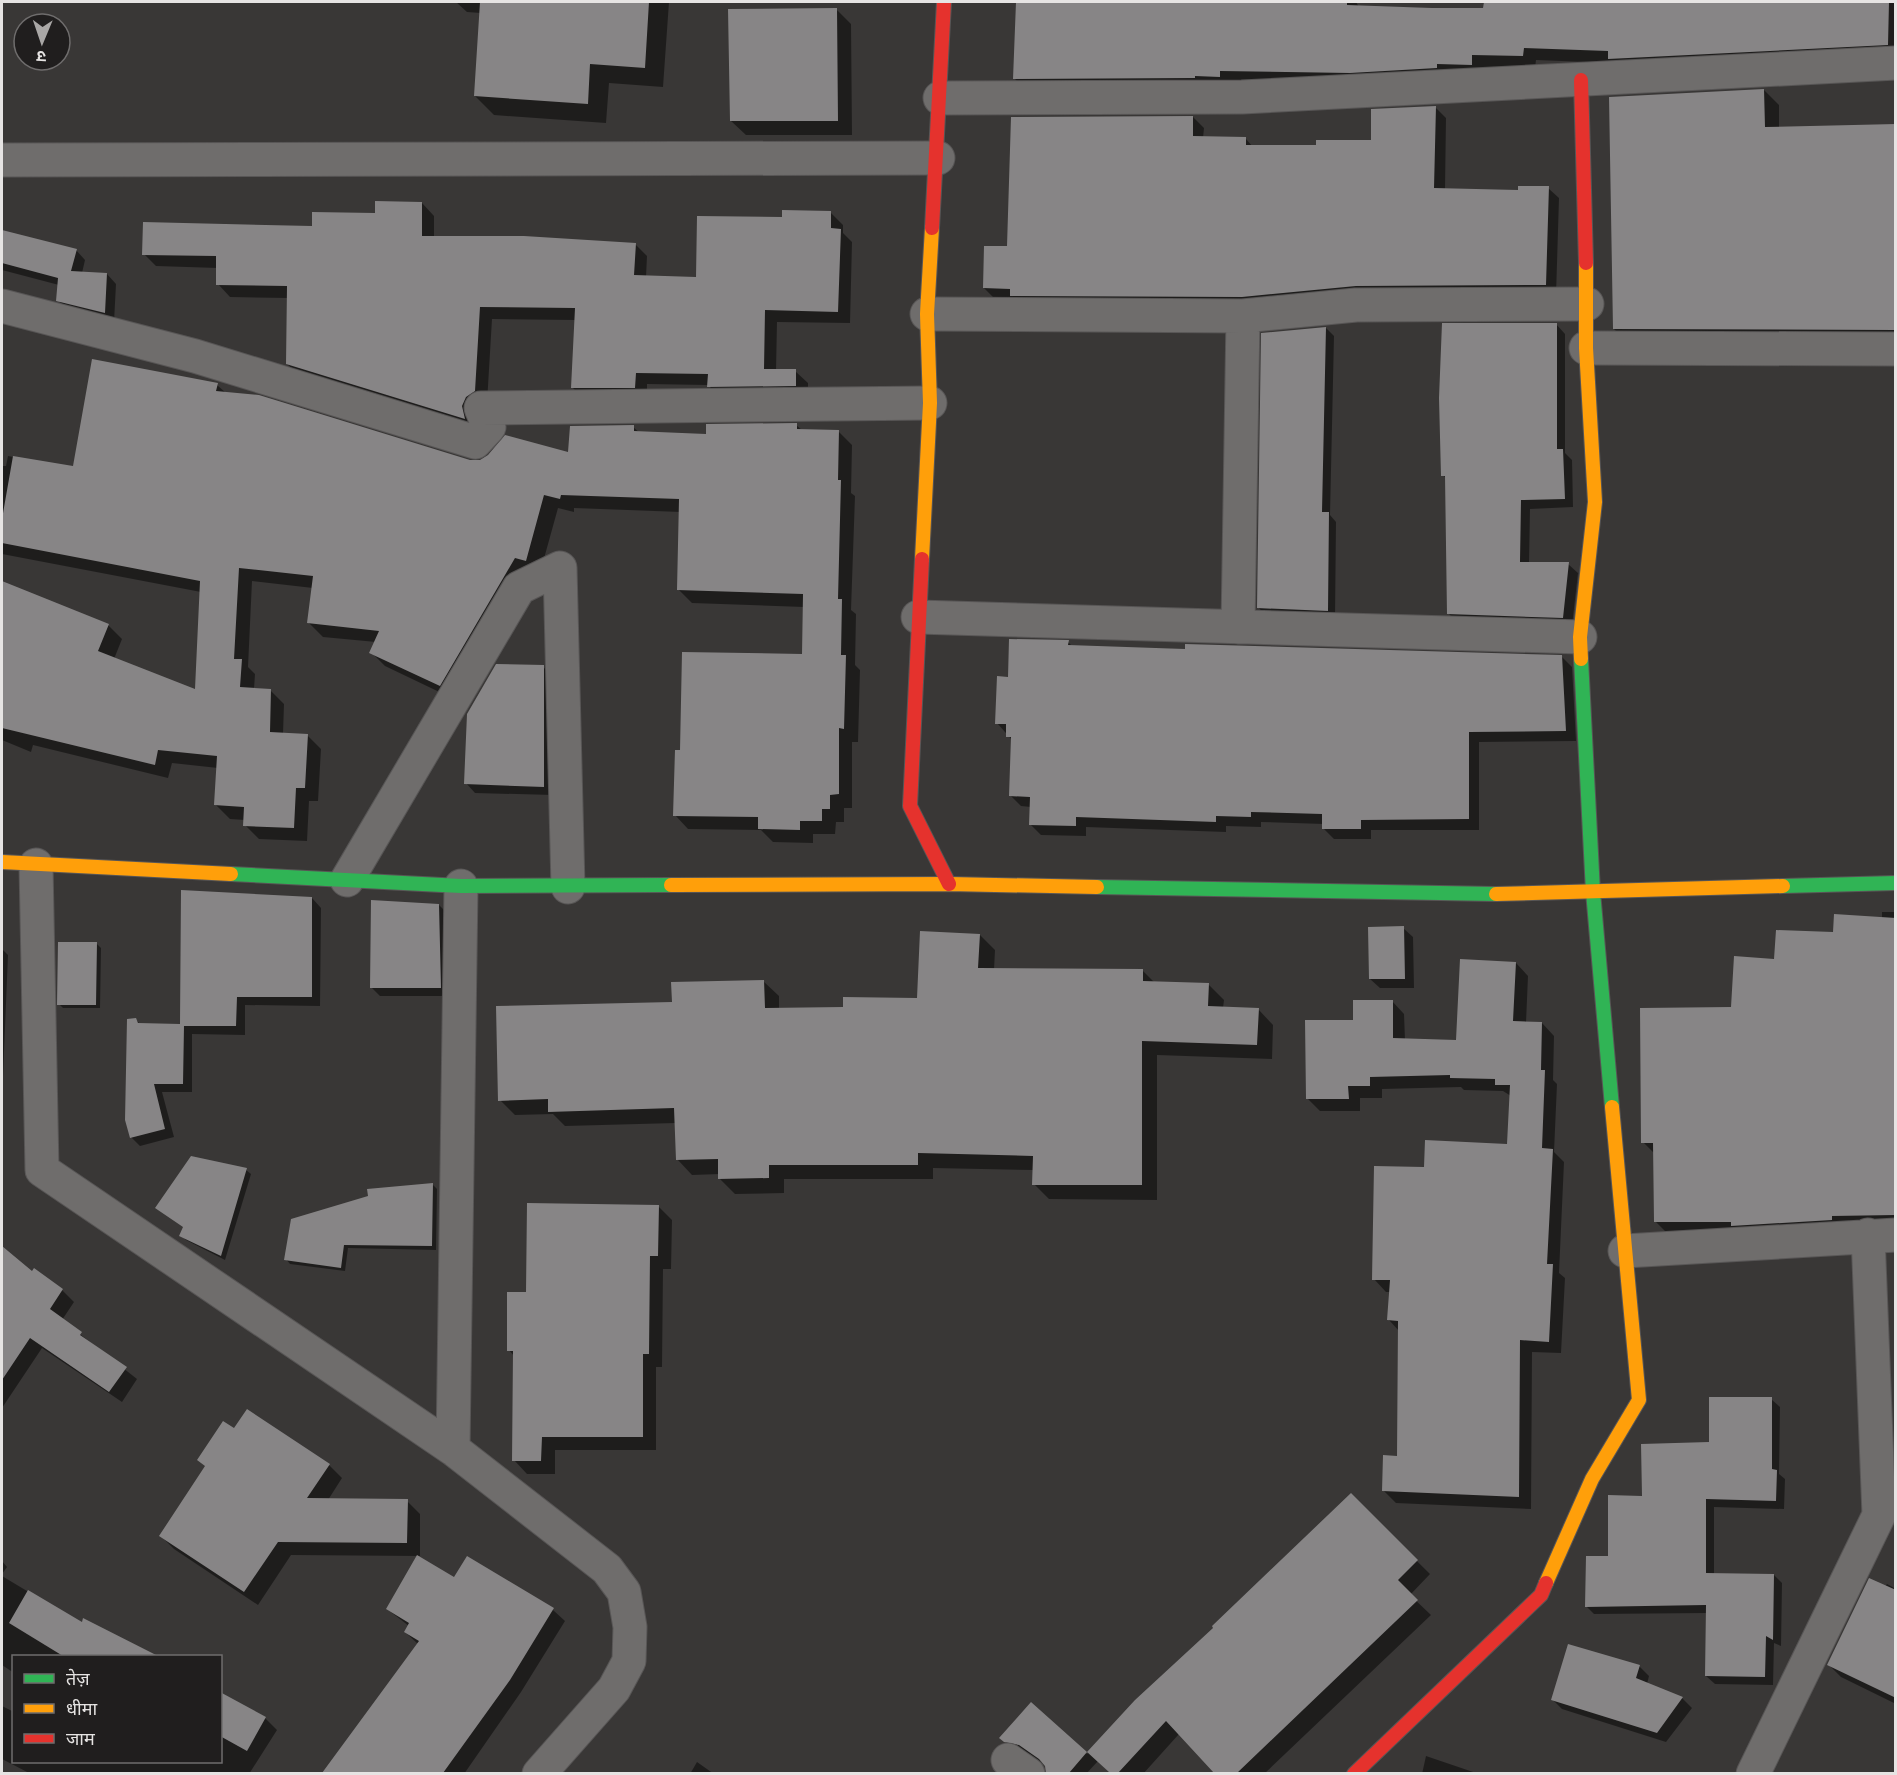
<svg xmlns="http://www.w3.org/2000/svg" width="1897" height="1775" viewBox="0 0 1897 1775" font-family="'Titillium Web','Noto Sans Devanagari',sans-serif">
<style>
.shadow{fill:#0007}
.building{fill:#878586}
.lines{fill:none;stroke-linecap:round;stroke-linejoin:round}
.street-casing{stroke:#585656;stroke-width:35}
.fast-casing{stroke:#585656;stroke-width:16}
.slow-casing{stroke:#585656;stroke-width:16}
.jam-casing{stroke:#585656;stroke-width:16}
.street{stroke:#6f6d6c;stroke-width:33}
.fast{stroke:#30b455;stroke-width:14}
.slow{stroke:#ff9f0a;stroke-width:14}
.jam{stroke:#e5322d;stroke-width:14}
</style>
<rect width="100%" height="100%" fill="#393736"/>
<!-- shadow -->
<path class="shadow" d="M 456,2 L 669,2 L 663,87 L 609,83 L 606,123 L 494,115 L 475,96 L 481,13 L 467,12 Z
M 1018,2 L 1356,2 L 1359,7 L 1485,9 L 1485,2 L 1896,2 L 1896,57 L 1614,63 L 1536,60 L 1535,68 L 1484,67 L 1484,77 L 1027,91 L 1014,78 Z
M 836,9 L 851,24 L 852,135 L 746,135 L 731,121 Z
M 1764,90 L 1779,105 L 1779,128 L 1895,126 L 1896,121 L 1896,345 L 1629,344 L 1614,329 Z
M 1435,107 L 1446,118 L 1445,189 L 1519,191 L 1548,188 L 1559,198 L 1556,296 L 1254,307 L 995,299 L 984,288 L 1009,247 L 1193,117 L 1204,128 L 1203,138 L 1246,139 L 1253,147 L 1318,146 L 1373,142 Z
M 422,203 L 434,216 L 434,238 L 635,244 L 647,256 L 646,277 L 697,279 L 783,219 L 831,213 L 843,225 L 843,233 L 852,242 L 850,323 L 777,322 L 776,371 L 795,371 L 808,383 L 808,397 L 721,398 L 708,385 L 647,384 L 647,399 L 585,400 L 573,388 L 576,320 L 492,319 L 487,403 L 477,430 L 300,376 L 287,364 L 289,298 L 230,297 L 218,284 L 218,268 L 156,266 L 144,254 L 314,227 Z
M 2,231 L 76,250 L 85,260 L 82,273 L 107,274 L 116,284 L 114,322 L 68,310 L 58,300 L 59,285 L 2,270 Z
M 1556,324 L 1565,334 L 1565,453 L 1572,460 L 1573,507 L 1530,509 L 1529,564 L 1568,564 L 1578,573 L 1572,626 L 1458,623 L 1449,614 L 1446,478 L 1443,475 Z
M 1326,328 L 1334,336 L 1330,515 L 1336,522 L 1335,618 L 1266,616 L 1259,608 Z
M 217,385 L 226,393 L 470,462 L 570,454 L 633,427 L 640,433 L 707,435 L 796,425 L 802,430 L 838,431 L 852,445 L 851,493 L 855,496 L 851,610 L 856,614 L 855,665 L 860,670 L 858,742 L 852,742 L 852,808 L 844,808 L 844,822 L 836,822 L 835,834 L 813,834 L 813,843 L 773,842 L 761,830 L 688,829 L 675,815 L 681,752 L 803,656 L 804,607 L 692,603 L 678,589 L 681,512 L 574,508 L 574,512 L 558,508 L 540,573 L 454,699 L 385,666 L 371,652 L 376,642 L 323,637 L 309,623 L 313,588 L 252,581 L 248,667 L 255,674 L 254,689 L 270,690 L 284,704 L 283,734 L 307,735 L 321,749 L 318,801 L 309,801 L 307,841 L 259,839 L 245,825 L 245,820 L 230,819 L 216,805 L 218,768 L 172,763 L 168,778 L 33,745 L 31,752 L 2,740 L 2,583 L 108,625 L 122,639 L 114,659 L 196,691 L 201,592 L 2,554 L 2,466 L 6,466 L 8,456 L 74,468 Z
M 1068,642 L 1073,647 L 1562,657 L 1572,667 L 1576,741 L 1479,742 L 1479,830 L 1371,830 L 1371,839 L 1334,839 L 1324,829 L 1324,824 L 1261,822 L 1261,827 L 1226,826 L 1226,832 L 1086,827 L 1086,836 L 1041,835 L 1030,824 L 1031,807 L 1021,806 L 1011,796 L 1013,741 L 997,723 L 1009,678 Z
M 543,667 L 553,676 L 553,795 L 475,793 L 466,783 Z
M 312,898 L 321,908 L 320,1006 L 245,1005 L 245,1035 L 192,1034 L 192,1092 L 162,1092 L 174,1137 L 140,1146 L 131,1137 L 136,1020 L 141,1025 L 181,1025 Z
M 439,905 L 448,914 L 449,996 L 380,996 L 371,987 Z
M 1882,912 L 1896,912 L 1896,1226 L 1667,1233 L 1656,1222 L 1655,1154 L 1643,1142 L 1732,1008 L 1775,960 L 1834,933 L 1882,918 Z
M 1403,928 L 1413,937 L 1414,988 L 1380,988 L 1370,979 Z
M 980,935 L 995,950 L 994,970 L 1142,970 L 1154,982 L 1208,984 L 1224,1000 L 1223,1008 L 1258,1009 L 1273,1025 L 1272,1059 L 1157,1055 L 1157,1200 L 1049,1199 L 1034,1184 L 1034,1170 L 933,1168 L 933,1179 L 784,1179 L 784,1193 L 735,1194 L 720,1179 L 720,1174 L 692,1175 L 677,1159 L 676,1123 L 565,1126 L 553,1114 L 515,1115 L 500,1100 L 673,1003 L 763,981 L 779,996 L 779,1009 L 845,1008 L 918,999 Z
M 96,943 L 101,948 L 100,1008 L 63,1008 L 59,1004 Z
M 2,949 L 8,955 L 3,1076 L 2,1076 Z
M 1516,963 L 1528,976 L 1526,1023 L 1542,1023 L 1554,1036 L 1553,1080 L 1557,1084 L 1554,1152 L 1564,1162 L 1559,1273 L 1565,1278 L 1561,1353 L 1532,1352 L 1531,1509 L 1396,1503 L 1383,1490 L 1398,1457 L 1399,1331 L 1389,1320 L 1390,1292 L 1386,1292 L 1374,1279 L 1425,1169 L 1509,1146 L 1511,1096 L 1503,1091 L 1464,1090 L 1461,1087 L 1382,1089 L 1382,1098 L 1360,1098 L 1360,1111 L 1320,1111 L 1308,1099 L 1354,1021 L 1392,1001 L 1404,1014 L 1405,1040 L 1458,1041 Z
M 246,1170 L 251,1174 L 225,1260 L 186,1240 L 181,1235 Z
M 433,1185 L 437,1189 L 436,1250 L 348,1248 L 345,1271 L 290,1264 L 286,1259 Z
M 658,1206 L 672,1220 L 671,1269 L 663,1269 L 662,1367 L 656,1367 L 656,1450 L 555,1450 L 555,1474 L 527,1474 L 514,1460 L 514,1356 L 509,1350 L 527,1294 Z
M 5,1252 L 32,1273 L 62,1290 L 74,1302 L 62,1320 L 137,1379 L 122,1402 L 42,1348 L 2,1408 L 2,1257 Z
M 1894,1385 L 1896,1385 L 1896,1419 Z
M 1771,1399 L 1780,1407 L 1779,1474 L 1785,1479 L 1784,1509 L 1714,1507 L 1714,1574 L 1774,1575 L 1782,1583 L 1781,1646 L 1774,1643 L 1773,1685 L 1715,1684 L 1706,1676 L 1707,1613 L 1594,1614 L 1586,1606 L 1609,1558 L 1644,1497 Z
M 235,1430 L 329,1465 L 342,1478 L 328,1500 L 407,1501 L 420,1514 L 420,1556 L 291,1555 L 258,1605 L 174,1549 L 161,1536 Z
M 1351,1496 L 1430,1574 L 1410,1595 L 1431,1615 L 1264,1774 L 1216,1774 L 1179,1734 L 1143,1774 L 1111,1774 L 1098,1761 L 1086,1774 L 1047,1774 L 1046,1765 L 1030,1754 L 1015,1751 L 1001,1738 L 1032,1704 L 1087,1754 L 1136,1701 L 1215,1628 Z
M 2,1561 L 7,1567 L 2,1574 Z
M 2,1576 L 82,1624 L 122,1640 L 151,1656 L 14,1656 L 14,1673 L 2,1665 Z
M 454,1579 L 553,1610 L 565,1621 L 521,1692 L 464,1774 L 331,1774 L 418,1644 L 405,1632 L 409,1626 L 387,1609 Z
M 1887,1584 L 1896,1589 L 1896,1704 L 1841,1677 L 1829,1665 Z
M 1639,1666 L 1649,1676 L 1647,1684 L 1682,1698 L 1692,1708 L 1666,1742 L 1562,1709 L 1553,1700 Z
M 224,1695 L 265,1718 L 277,1730 L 249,1774 L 31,1774 L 2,1759 L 2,1706 L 14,1712 L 14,1762 L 220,1762 L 220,1696 Z
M 1426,1756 L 1479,1774 L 1422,1774 Z
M 697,1762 L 714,1774 L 690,1774 Z"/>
<!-- building -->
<path class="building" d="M 480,2 L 649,2 L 645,68 L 590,64 L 588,104 L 474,96 Z
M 1016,2 L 1347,2 L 1347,5 L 1432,8 L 1483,8 L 1484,2 L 1889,2 L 1888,45 L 1608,59 L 1608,51 L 1524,48 L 1523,56 L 1472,55 L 1472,65 L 1437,64 L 1437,68 L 1350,73 L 1220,71 L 1220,77 L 1195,76 L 1195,78 L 1013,79 Z
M 837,8 L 838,121 L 730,121 L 728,9 Z
M 1764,89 L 1765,127 L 1896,124 L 1896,330 L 1613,329 L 1609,97 Z
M 1436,106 L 1434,188 L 1518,190 L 1518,186 L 1549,186 L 1546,285 L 1356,286 L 1242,297 L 1010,296 L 1010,289 L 983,288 L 984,246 L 1007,246 L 1011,117 L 1193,116 L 1193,136 L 1246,137 L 1246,145 L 1316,145 L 1316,140 L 1371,140 L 1371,109 Z
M 375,201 L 422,202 L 422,236 L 524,236 L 636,243 L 634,275 L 696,277 L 697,216 L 782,217 L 782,210 L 831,211 L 831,228 L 841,229 L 838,312 L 765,310 L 764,369 L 796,369 L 796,386 L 707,387 L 708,374 L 636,373 L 635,388 L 571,388 L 575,308 L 480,307 L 475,391 L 466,397 L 462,406 L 465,419 L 286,364 L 287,286 L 216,285 L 216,256 L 142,255 L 143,222 L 312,226 L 312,212 L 375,213 Z
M 2,230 L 77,249 L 71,271 L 107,273 L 105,313 L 56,301 L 58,278 L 2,263 Z
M 1442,323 L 1557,323 L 1557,449 L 1563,449 L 1565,499 L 1521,500 L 1520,562 L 1569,562 L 1563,618 L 1447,614 L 1445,476 L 1441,476 L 1439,398 Z
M 1326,327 L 1322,512 L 1329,512 L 1328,611 L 1257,608 L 1261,333 Z
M 92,359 L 218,383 L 216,391 L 259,395 L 470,460 L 480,460 L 488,455 L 505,435 L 568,452 L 570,426 L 634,425 L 634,431 L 706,434 L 706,424 L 797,423 L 797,429 L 839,430 L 838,480 L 841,480 L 838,599 L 842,599 L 841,655 L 846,655 L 844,729 L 839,728 L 839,794 L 830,795 L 830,809 L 822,809 L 822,821 L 800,821 L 800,830 L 758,829 L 758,817 L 673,816 L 675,750 L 680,750 L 682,652 L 802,654 L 803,594 L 677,590 L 679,499 L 561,495 L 560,499 L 544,495 L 526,561 L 515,558 L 440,686 L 369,653 L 379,631 L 307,623 L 313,576 L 239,568 L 234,659 L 242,659 L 240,687 L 271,689 L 270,732 L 308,734 L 305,788 L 296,788 L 294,828 L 243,826 L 244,807 L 214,805 L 217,756 L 158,750 L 155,765 L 2,728 L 2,581 L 109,624 L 98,651 L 195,689 L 200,581 L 2,543 L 2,519 L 13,456 L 73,466 Z
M 1009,639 L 1069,640 L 1068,645 L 1185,649 L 1185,644 L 1562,655 L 1566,731 L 1469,732 L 1469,819 L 1361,820 L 1361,829 L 1322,829 L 1322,814 L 1251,812 L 1251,817 L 1216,816 L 1216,822 L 1076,817 L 1076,826 L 1029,825 L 1030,797 L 1009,796 L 1011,737 L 1006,737 L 1006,724 L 995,724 L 997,676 L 1008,677 Z
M 496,664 L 544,665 L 544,787 L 464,784 L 467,714 Z
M 181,890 L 312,897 L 312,997 L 237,997 L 236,1026 L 184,1026 L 183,1084 L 154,1084 L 165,1129 L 130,1138 L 125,1120 L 127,1019 L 136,1018 L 138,1023 L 180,1024 Z
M 371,900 L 439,904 L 441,988 L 370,988 Z
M 1834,914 L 1896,918 L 1896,1215 L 1832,1216 L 1832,1220 L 1731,1226 L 1731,1222 L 1654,1222 L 1653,1143 L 1641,1143 L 1640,1008 L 1731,1007 L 1734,956 L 1774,959 L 1776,930 L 1833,932 Z
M 1404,926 L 1405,979 L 1369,979 L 1368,927 Z
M 920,931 L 980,934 L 978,968 L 1143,969 L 1143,981 L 1209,983 L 1208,1006 L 1259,1008 L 1257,1045 L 1142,1041 L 1142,1185 L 1032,1185 L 1033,1156 L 918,1153 L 918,1165 L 769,1165 L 769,1178 L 718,1179 L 718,1159 L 676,1160 L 674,1108 L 548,1112 L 548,1099 L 498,1101 L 496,1006 L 672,1002 L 671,982 L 764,980 L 765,1008 L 843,1007 L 843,997 L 917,998 Z
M 58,942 L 97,942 L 96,1005 L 57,1005 Z
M 1460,959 L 1516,962 L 1513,1021 L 1542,1022 L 1541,1070 L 1545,1070 L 1542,1148 L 1553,1149 L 1547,1264 L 1553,1264 L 1549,1342 L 1520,1340 L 1519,1497 L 1382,1491 L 1383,1455 L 1397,1456 L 1398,1321 L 1387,1320 L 1390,1280 L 1372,1280 L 1374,1166 L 1424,1167 L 1425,1140 L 1507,1144 L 1510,1085 L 1495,1085 L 1495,1079 L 1450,1078 L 1450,1075 L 1370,1077 L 1370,1086 L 1348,1086 L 1349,1099 L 1306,1099 L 1305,1020 L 1353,1020 L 1353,1000 L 1393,1000 L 1393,1038 L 1456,1040 Z
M 191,1156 L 247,1168 L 221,1256 L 179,1236 L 183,1227 L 155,1208 Z
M 433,1183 L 432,1246 L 344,1245 L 341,1268 L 284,1260 L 291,1219 L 368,1196 L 367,1189 Z
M 527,1203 L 659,1205 L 658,1256 L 650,1256 L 649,1354 L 643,1354 L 643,1437 L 542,1437 L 541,1461 L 512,1461 L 513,1351 L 507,1351 L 507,1292 L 526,1292 Z
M 2,1246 L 32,1271 L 34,1268 L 63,1289 L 50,1309 L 82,1332 L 80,1335 L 127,1367 L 109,1392 L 30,1338 L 2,1380 Z
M 1709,1397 L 1772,1397 L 1772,1469 L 1777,1470 L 1776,1501 L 1706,1499 L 1706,1573 L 1774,1574 L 1773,1640 L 1766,1636 L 1765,1677 L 1705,1676 L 1706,1605 L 1585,1607 L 1586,1556 L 1608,1556 L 1608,1495 L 1642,1496 L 1641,1444 L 1709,1442 Z
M 247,1409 L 330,1464 L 307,1498 L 408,1499 L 407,1543 L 278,1542 L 244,1592 L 159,1536 L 205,1466 L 197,1460 L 223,1421 L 234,1428 Z
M 1351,1493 L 1418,1560 L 1398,1580 L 1418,1600 L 1237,1773 L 1214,1773 L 1166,1721 L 1118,1773 L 1110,1773 L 1087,1752 L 1135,1700 L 1213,1628 L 1212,1626 Z
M 417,1555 L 454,1577 L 467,1556 L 554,1608 L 510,1680 L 443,1773 L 322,1773 L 419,1641 L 404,1632 L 409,1623 L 386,1609 Z
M 1869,1578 L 1896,1590 L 1896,1698 L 1827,1665 Z
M 28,1590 L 82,1622 L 83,1618 L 158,1656 L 63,1656 L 9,1623 Z
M 1568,1644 L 1640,1665 L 1636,1678 L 1683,1697 L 1657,1733 L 1551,1700 Z
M 220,1692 L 266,1717 L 247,1751 L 220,1736 Z
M 1031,1702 L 1087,1752 L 1069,1773 L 1046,1773 L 1045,1766 L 1039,1759 L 1019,1745 L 1004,1742 L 999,1738 Z"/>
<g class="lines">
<defs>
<path id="street" d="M 940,98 L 1242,97 L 1896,63
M 2,160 L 938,158
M 2,306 L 195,356 L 475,442 L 489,427 L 481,408 L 930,403
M 927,314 L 1243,316 L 1356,305 L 1587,304
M 1586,348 L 1896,349
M 918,617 L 1580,637
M 1238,627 L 1243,316
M 36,865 L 42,1170 L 453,1449 L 607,1569 L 624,1592 L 630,1627 L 629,1661 L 614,1689 L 539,1774
M 347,880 L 519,588 L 560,568 L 568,887
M 1625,1251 L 1896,1235
M 453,1449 L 461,886
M 1008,1760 L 1028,1774
M 1753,1774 L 1879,1515 L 1868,1235"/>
<path id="fast" d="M 1581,659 L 1593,892 L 1612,1107
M 231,874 L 461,886 L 671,885
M 1783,886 L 1896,883
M 1097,887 L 1496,894"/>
<path id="slow" d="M 922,559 L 930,403 L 927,314 L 932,228
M 1581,659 L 1580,637 L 1595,502 L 1586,348 L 1586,263
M 2,862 L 231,874
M 671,885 L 949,884 L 1097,887
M 1496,894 L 1783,886
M 1546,1583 L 1592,1479 L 1639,1400 L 1612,1107"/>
<path id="jam" d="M 1581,80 L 1586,263
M 932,228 L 944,2
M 922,559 L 910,806 L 949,884
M 1354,1774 L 1541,1595 L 1546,1583"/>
</defs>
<!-- street casing -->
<use href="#street" class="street-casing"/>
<!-- fast casing -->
<use href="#fast" class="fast-casing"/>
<!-- slow casing -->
<use href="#slow" class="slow-casing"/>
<!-- jam casing -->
<use href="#jam" class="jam-casing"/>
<!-- street -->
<use href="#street" class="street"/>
<!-- fast -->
<use href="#fast" class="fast"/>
<!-- slow -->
<use href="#slow" class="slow"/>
<!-- jam -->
<use href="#jam" class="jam"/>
</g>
<!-- border -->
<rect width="1897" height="1775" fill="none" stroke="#e6e4e3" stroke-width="6"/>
<!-- legend -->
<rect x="12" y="1655" width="210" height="108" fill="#201e1e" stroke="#6f6d6d" stroke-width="1.5"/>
<rect x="24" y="1674" width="30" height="9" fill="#30b455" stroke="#6f6d6d" stroke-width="1.5"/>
<text x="66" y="1685" font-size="18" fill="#e6e4e3">तेज़</text>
<rect x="24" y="1704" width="30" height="9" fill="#ff9f0a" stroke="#6f6d6d" stroke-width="1.5"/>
<text x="66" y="1715" font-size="18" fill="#e6e4e3">धीमा</text>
<rect x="24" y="1734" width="30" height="9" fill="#e5322d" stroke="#6f6d6d" stroke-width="1.5"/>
<text x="66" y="1745" font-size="18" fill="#e6e4e3">जाम</text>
<!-- north arrow -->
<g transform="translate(42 42) rotate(182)"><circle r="28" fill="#201e1e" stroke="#6f6d6d" stroke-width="1.5"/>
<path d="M0-4.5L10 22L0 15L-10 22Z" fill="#a9a7a6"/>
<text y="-9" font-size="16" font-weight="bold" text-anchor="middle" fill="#e6e4e3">उ</text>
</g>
</svg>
